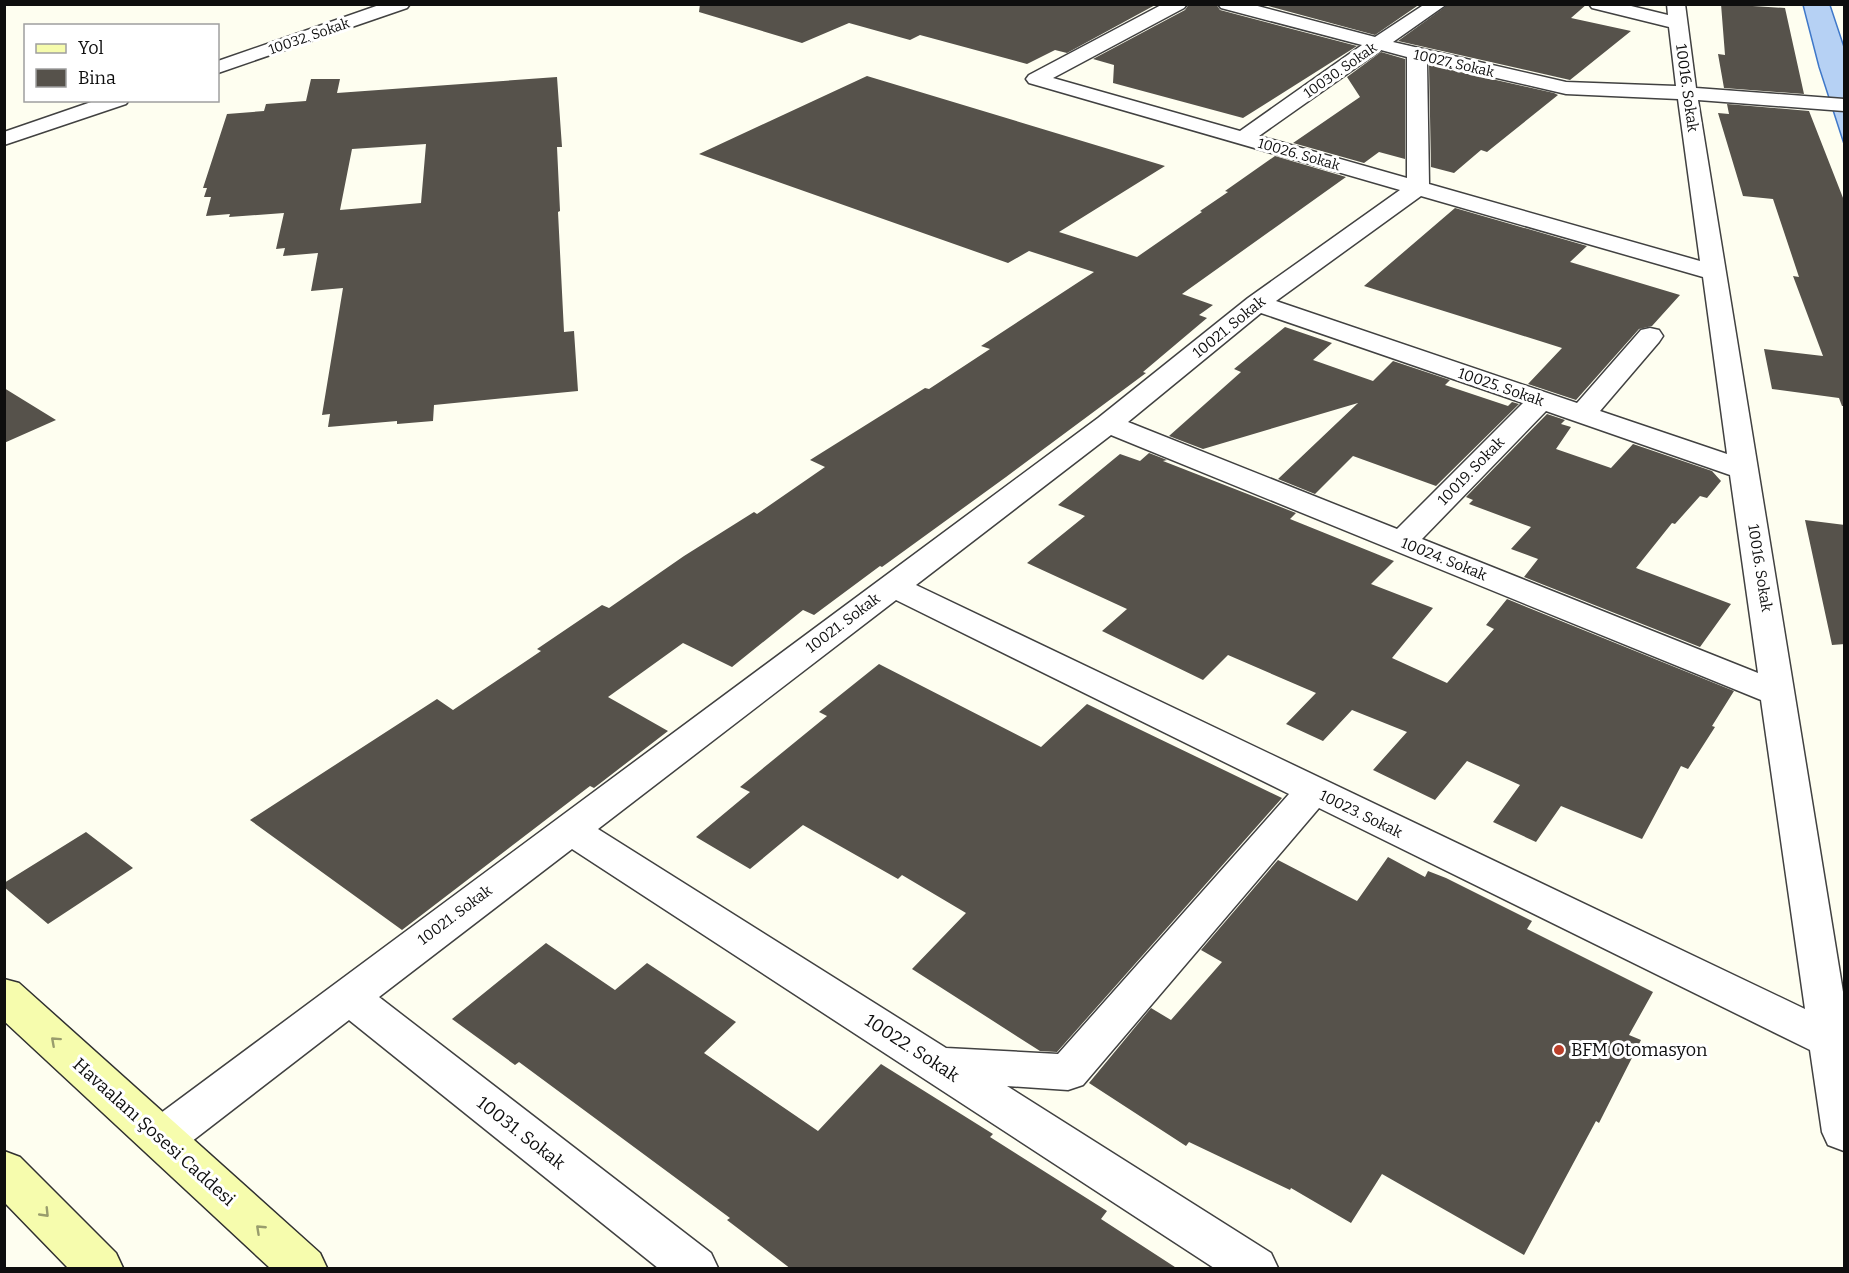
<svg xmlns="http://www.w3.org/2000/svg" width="1849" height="1273" viewBox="0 0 1849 1273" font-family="Bitter,serif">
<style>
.water{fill:#b6d1f4;stroke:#3f78c9;stroke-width:1.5}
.building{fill:#56524b;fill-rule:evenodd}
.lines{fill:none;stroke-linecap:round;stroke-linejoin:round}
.street-casing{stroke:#414141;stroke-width:3}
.secondary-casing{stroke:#303030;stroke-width:3}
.street{fill:#fff;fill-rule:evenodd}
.secondary{fill:#f6fcad;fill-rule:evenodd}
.oneway{stroke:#999d6d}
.poi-dot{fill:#ba3f2a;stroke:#fff;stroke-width:2}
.labels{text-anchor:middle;stroke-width:6;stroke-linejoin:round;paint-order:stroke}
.far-street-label{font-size:14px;fill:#0e0e0e;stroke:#fff}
.street-label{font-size:15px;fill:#0e0e0e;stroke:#fff}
.near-street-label{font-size:18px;fill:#0e0e0e;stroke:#fff}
.near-poi-label{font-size:18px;fill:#0e0e0e;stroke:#fff;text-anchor:start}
</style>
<rect width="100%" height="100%" fill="#fefef0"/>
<!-- water -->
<path class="water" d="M 1803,5 L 1830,5 L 1844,47 L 1844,144 L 1819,67 Z"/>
<!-- building -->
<path class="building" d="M 700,4 L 1157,4 L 1067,53 L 1055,50 L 1027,64 L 920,35 L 910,40 L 849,23 L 802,43 L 699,12 Z
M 1189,4 L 1216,4 L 1220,10 L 1357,46 L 1243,118 L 1113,83 L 1114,65 L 1093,59 L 1185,10 Z
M 1261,4 L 1420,4 L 1375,35 Z
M 1449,4 L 1587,4 L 1571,18 L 1631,31 L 1570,80 L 1398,41 Z
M 1721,4 L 1785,8 L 1804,94 L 1724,88 L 1718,54 L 1725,55 Z
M 1381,52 L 1405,59 L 1405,159 L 1379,152 L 1364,163 L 1293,143 L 1360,97 L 1347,77 Z
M 1429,65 L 1554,93 L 1558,95 L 1487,152 L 1481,150 L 1454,173 L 1431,167 Z
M 867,76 L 1165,166 L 1059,232 L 1137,257 L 1202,212 L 1200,211 L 1228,192 L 1225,191 L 1275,156 L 1346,177 L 1182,294 L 1213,305 L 1199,315 L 1207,318 L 1143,372 L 1146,373 L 1006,477 L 882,567 L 880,566 L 814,615 L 803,610 L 732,667 L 683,643 L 608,697 L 668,731 L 594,788 L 590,786 L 402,930 L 250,820 L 437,699 L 453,710 L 541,651 L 537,649 L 602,605 L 609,608 L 684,556 L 754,512 L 757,514 L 825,467 L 810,460 L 925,388 L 929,389 L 990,349 L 981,346 L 1094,272 L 1029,251 L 1008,263 L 699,154 Z
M 557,77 L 562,147 L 557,147 L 560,211 L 558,212 L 564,332 L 574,331 L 578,391 L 434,405 L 433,421 L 397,424 L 397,421 L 328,427 L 330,414 L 322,415 L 343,288 L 311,291 L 318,253 L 283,256 L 285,248 L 276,249 L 284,213 L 229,217 L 230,214 L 206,216 L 211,197 L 204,197 L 207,188 L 203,188 L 227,114 L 264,111 L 266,104 L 306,101 L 311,79 L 340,79 L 337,93 ZM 426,144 L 421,203 L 340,210 L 352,149 Z
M 1727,104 L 1809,111 L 1845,203 L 1845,406 L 1842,406 L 1839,398 L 1772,389 L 1764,349 L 1823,356 L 1793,276 L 1799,277 L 1773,199 L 1743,196 L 1718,113 L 1729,114 Z
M 1455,208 L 1587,246 L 1570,262 L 1680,295 L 1652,326 L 1639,329 L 1576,400 L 1528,384 L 1562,348 L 1364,286 Z
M 1285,327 L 1332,343 L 1313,360 L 1373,381 L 1393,361 L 1450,380 L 1445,385 L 1508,406 L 1512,402 L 1519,404 L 1436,486 L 1353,456 L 1315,494 L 1278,479 L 1358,403 L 1203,449 L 1169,436 L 1241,372 L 1234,369 Z
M 4,388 L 56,420 L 4,443 Z
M 1547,414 L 1565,420 L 1561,424 L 1571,427 L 1556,449 L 1611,468 L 1633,444 L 1712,471 L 1721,481 L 1707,498 L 1700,496 L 1675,524 L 1672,523 L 1636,568 L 1731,604 L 1700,647 L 1524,577 L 1538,559 L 1511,549 L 1531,527 L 1469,504 L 1473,500 L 1466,497 Z
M 1149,453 L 1167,460 L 1163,461 L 1296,513 L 1290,519 L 1394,561 L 1371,584 L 1433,608 L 1392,658 L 1447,683 L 1494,629 L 1486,625 L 1507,599 L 1734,691 L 1712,726 L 1715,727 L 1688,769 L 1681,766 L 1642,839 L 1561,806 L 1536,842 L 1493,822 L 1520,785 L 1467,761 L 1435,800 L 1373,770 L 1407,732 L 1352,710 L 1323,741 L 1286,724 L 1316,693 L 1228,655 L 1203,680 L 1102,631 L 1127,609 L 1027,563 L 1085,516 L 1058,505 L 1120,454 L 1140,461 Z
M 1805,520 L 1845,525 L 1845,644 L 1832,645 Z
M 879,664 L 1041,747 L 1087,704 L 1282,798 L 1057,1052 L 1040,1051 L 912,969 L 966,913 L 902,875 L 898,879 L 803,825 L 750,869 L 696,837 L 750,792 L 740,787 L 827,716 L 819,712 Z
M 86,832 L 133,868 L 48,924 L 4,887 L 4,883 Z
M 1388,857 L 1425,877 L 1428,871 L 1446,878 L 1532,921 L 1527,929 L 1653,992 L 1629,1035 L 1641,1040 L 1599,1123 L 1596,1121 L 1524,1255 L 1382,1174 L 1351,1223 L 1291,1188 L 1290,1190 L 1189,1142 L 1186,1146 L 1089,1083 L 1151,1008 L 1171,1020 L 1222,962 L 1201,950 L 1278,860 L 1357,901 Z
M 546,943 L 615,990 L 647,963 L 736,1022 L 704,1053 L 818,1131 L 881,1064 L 993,1134 L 990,1137 L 1107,1211 L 1101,1219 L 1178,1269 L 791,1269 L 727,1220 L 730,1218 L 519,1062 L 515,1065 L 452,1019 Z"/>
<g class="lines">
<defs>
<path id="street" d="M 382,4 L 410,4 L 407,8 L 218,73 L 218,61 Z
M 1163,4 L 1187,4 L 1184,8 L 1053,78 L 1240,131 L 1362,45 L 1221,8 L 1218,4 L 1250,4 L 1375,37 L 1425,4 L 1447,4 L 1393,42 L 1566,82 L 1676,86 L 1669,27 L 1592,8 L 1589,4 L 1623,4 L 1668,15 L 1667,4 L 1685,4 L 1696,88 L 1844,99 L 1844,111 L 1698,100 L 1844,998 L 1844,1151 L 1828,1145 L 1822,1132 L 1810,1050 L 1319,808 L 1083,1085 L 1068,1090 L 1007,1086 L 1271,1253 L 1278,1268 L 1214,1268 L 572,849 L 379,997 L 711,1253 L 718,1268 L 658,1268 L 349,1020 L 178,1152 L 162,1157 L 146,1152 L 140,1138 L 146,1124 L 1098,418 L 1248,298 L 1400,190 L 1029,83 L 1026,79 L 1029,75 ZM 1381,50 L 1407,57 L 1407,178 L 1259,136 ZM 1427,62 L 1566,94 L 1678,99 L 1700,261 L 1429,184 ZM 1421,196 L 1703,277 L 1727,454 L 1600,411 L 1659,342 L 1663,336 L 1659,330 L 1650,328 L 1641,330 L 1577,403 L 1276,301 ZM 1261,313 L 1523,403 L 1397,529 L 1128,422 ZM 1546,411 L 1730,475 L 1758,673 L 1422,539 ZM 1111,435 L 1761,700 L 1805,1009 L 916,585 ZM 896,600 L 1289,794 L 1058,1054 L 946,1048 L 598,829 Z
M 97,100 L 129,100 L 126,104 L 4,145 L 4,132 Z"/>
<path id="secondary" d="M 4,979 L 19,983 L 320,1253 L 327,1268 L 270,1268 L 4,1021 Z
M 4,1151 L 20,1157 L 116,1253 L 123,1268 L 68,1268 L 4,1202 Z"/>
</defs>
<!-- street casing -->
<use href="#street" class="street-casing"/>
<!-- secondary casing -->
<use href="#secondary" class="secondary-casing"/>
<!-- street -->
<use href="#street" class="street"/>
<!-- secondary -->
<use href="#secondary" class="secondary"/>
</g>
<!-- one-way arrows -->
<defs><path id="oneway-chevron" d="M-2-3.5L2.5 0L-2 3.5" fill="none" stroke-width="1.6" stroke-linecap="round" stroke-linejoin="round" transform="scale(1.5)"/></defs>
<g class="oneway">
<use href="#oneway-chevron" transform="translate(55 1041) rotate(-138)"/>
<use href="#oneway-chevron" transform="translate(45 1213) rotate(46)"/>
<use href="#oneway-chevron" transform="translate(260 1229) rotate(-137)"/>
</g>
<!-- markers -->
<circle class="poi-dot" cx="1559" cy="1050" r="6"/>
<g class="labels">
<!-- far-street labels -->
<g class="far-street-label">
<text transform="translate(309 36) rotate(-19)" y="5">10032. Sokak</text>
<text transform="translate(1454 63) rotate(13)" y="5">10027. Sokak</text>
<text transform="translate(1340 70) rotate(-35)" y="5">10030. Sokak</text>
<text transform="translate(1299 154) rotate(16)" y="5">10026. Sokak</text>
</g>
<!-- street labels -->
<g class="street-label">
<text transform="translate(1687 88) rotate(82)" y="5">10016. Sokak</text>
<text transform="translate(1229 327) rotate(-39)" y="5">10021. Sokak</text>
<text transform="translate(1501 387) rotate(19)" y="5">10025. Sokak</text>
<text transform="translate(1471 471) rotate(-46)" y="5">10019. Sokak</text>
<text transform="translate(1444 559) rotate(22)" y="5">10024. Sokak</text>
<text transform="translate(1760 568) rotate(81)" y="5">10016. Sokak</text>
<text transform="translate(843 623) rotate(-37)" y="5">10021. Sokak</text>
<text transform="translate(1361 814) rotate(26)" y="5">10023. Sokak</text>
<text transform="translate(455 915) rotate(-37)" y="5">10021. Sokak</text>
</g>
<!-- near-street labels -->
<g class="near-street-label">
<text transform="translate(912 1048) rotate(33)" y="6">10022. Sokak</text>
<text transform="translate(154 1132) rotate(42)" y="6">Havaalanı Şosesi Caddesi</text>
<text transform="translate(521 1133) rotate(38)" y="6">10031. Sokak</text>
</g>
<!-- near-poi labels -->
<g class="near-poi-label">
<text x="1571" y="1056">BFM Otomasyon</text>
</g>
</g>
<!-- border -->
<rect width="1849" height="1273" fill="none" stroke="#0e0e0e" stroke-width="12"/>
<!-- legend -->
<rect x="24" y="24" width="195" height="78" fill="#ffffff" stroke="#9f9f9f" stroke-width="1.5"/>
<rect x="36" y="44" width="30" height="9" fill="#f6fcad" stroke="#9f9f9f" stroke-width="1.5"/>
<text x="78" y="54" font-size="18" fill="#0e0e0e">Yol</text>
<rect x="36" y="69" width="30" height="18" fill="#56524b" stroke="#9f9f9f" stroke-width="1.5"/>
<text x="78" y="84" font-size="18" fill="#0e0e0e">Bina</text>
</svg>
